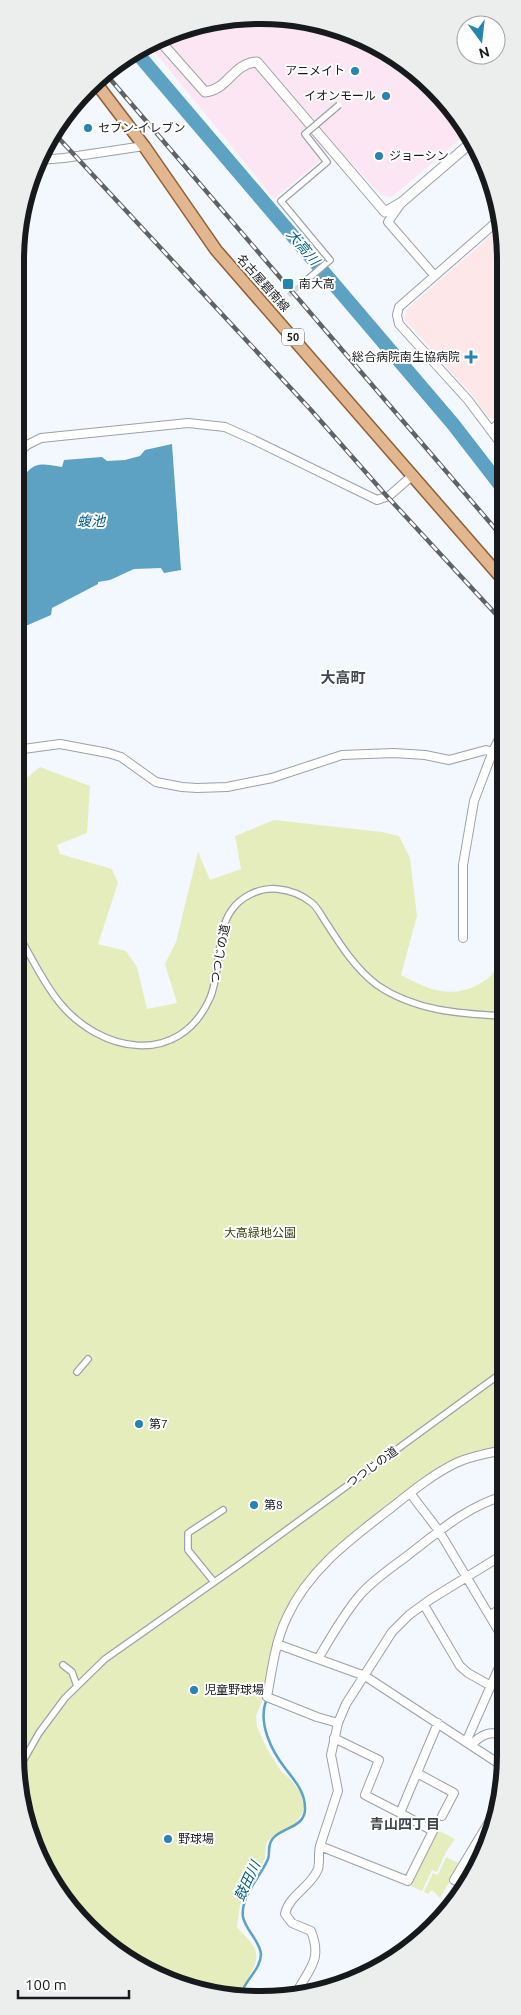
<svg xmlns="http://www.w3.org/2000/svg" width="521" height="2015" viewBox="0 0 521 2015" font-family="Ubuntu,'Noto Sans JP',sans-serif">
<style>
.commercial{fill:#fce6f3}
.medical{fill:#fde7e8}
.green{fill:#e5edbc}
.water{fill:#5da1c3}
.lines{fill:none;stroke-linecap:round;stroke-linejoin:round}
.stream{stroke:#5da1c3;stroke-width:2.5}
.river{stroke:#5da1c3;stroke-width:14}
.pedestrian-tunnel{stroke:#d2d7dc;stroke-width:5.5;stroke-dasharray:5.5 3;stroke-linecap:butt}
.pedestrian-casing{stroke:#9aa1aa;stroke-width:8}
.minor-casing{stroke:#9aa1aa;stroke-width:10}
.tertiary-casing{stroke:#9aa1aa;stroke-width:11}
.primary-casing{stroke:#8f6036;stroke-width:14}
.pedestrian{stroke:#fff;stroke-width:5.5}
.minor{stroke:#fff;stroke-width:8}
.tertiary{stroke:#fff;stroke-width:9}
.primary{stroke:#e2b68e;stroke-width:11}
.rail-casing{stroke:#5f6367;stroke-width:4.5}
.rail{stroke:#fff;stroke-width:2.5;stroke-dasharray:8;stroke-linecap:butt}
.pedestrian-bridge-casing{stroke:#9aa1aa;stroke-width:8;stroke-linecap:butt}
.pedestrian-bridge{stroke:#fff;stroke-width:5.5}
.poi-dot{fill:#2684b0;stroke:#fff;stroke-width:2}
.labels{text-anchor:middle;stroke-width:4;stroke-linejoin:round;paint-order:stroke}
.shield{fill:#fff;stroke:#5d5f61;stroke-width:1}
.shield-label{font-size:11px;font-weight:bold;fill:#171a1d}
.poi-label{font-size:12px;fill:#171a1d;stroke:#fff;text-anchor:start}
.street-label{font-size:12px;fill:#171a1d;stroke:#fff}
.park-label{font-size:12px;fill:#3a3f0d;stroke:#fff}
.water-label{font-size:14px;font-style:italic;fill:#005f81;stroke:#fff}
.neighbourhood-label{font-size:14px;font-weight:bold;fill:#414850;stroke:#fff}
.quarter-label{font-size:15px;font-weight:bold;fill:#414850;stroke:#fff}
.rim{fill:none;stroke:#171a1d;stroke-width:6}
</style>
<rect width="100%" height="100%" fill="#f3f8fe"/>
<!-- commercial -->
<path class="commercial" d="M 293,17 L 369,40 L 434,87 L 467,133 L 392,197 L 381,195 L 336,147 L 274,199 L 150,46 L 197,23 Z"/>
<!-- medical -->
<path class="medical" d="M 503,225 L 504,411 L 494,419 L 489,418 L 471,394 L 404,319 L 407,309 Z"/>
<!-- green -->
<path class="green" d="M 40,767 L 90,786 L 87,833 L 57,845 L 60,854 L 112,869 L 118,883 L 98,944 L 126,951 L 137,967 L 147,1009 L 177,1003 L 165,964 L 176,942 L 198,852 L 210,880 L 241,869 L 235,836 L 274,820 L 382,832 L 399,836 L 410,858 L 417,916 L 401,975 C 431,991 456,1001 487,979 C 494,974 499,964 504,958 L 504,1447 L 457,1460 L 340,1544 L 289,1608 L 265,1694 L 256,1716 L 257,1726 L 266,1747 L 281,1771 L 290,1779 L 300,1792 L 304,1807 L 302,1814 L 295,1824 L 273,1836 L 266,1843 L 265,1858 L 240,1905 L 237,1927 C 243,1934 252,1942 255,1949 C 262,1967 240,1982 240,1998 L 152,1975 L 76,1917 L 34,1848 L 15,1754 L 16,789 L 18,785 Z
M 436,1829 L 455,1839 L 446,1852 L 437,1872 L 432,1870 L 422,1891 L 409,1885 Z
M 446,1857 L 460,1864 L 440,1898 L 432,1890 L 428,1894 L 424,1892 L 433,1873 L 438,1875 Z"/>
<!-- water -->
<path class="water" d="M 172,444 L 181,570 L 164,573 L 161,568 L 134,569 L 110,580 L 98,582 L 98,584 L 52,608 L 51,615 L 21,628 L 17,632 L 17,492 L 18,491 L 17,484 C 34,463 35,462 62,467 L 64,460 L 102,457 L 107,461 L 125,460 L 140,456 L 145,450 Z"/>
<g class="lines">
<!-- stream -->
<path class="stream" d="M 241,1999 C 241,1982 261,1971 261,1954 C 260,1941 246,1931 243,1917 C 240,1897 261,1876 268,1859 C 270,1854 268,1849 270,1844 C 275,1827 306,1830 305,1808 C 305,1791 294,1780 285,1768 C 271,1750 258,1723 266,1701"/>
<!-- river -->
<path class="river" d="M 137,53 L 453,424 L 504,490"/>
<!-- pedestrian-tunnel -->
<path class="pedestrian-tunnel" d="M 282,301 L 308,279"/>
<defs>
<path id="pedestrian" d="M 308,279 L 330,260
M 280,303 L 282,301
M 16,931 C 30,954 42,981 59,1002 C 100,1053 179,1068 210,998 C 221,973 216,932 231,911 C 240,897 260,887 277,889 C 289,890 302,895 312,903 C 318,908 322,917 327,924 C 341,946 356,969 377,985 C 415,1011 460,1014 504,1016
M 77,1372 L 88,1359
M 214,1582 L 188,1550 L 188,1533 L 223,1510
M 63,1665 L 72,1672 L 77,1686
M 18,1770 L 39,1733 L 65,1698 L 105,1659 L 240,1564 L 504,1371"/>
<path id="minor" d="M 40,160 L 64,158 L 144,146
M 402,202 L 388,222 L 434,275
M 501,218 L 399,307 L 397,315 L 399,324 L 468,400 L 504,448
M 491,430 L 504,419
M 17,454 L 27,445 L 41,438 L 188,423 L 225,427 L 254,440 L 377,500 L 389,496 L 413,475
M 16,750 L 60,744 L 108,753 L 121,757 L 156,782 L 182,787 L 197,788 L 227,787 L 272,778 L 342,755 L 394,753 L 425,755 L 449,760 L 486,750 L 504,755
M 463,938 L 463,865 L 474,801 L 493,751 L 500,737 L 499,716 L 504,705
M 410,1493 L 439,1531 L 504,1640
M 504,1554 L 431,1599 L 409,1615 L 392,1632 L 346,1704 L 338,1723 L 317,1717 L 267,1697 C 272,1670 275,1642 287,1617 C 309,1569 351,1539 391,1508 C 411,1492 433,1474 456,1463 C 471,1456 488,1453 504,1450
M 424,1605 L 460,1666 L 468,1673 L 491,1686
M 490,1615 L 504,1607
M 277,1644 L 318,1659 C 331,1637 343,1615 360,1595 C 373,1580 391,1568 407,1556 C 437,1533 467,1506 504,1496
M 318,1659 L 365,1676 L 504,1767
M 338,1723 L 331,1755 L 338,1791 L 320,1846 L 408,1881 L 433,1831 L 400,1813 L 438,1723
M 334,1738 L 379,1760 L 365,1795 L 400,1813
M 466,1742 L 504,1656
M 471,1745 C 482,1734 489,1731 504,1735
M 417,1773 L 454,1793 L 442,1816
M 466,1886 L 454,1880 L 495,1812
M 296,1994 C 308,1969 323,1961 311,1931 L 292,1923 L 285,1914 C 289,1895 311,1887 318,1869 C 320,1862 318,1853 320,1846"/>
<path id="tertiary" d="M 160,41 L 205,92 C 228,90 233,63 257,62 L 385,212 L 402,202 L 473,141"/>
<path id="primary" d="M 96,83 L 144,146 L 216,250 L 504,581"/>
</defs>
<!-- pedestrian casing -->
<use href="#pedestrian" class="pedestrian-casing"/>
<!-- minor casing -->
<use href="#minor" class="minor-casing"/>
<!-- tertiary casing -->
<use href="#tertiary" class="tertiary-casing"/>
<!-- primary casing -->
<use href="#primary" class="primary-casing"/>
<!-- pedestrian -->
<use href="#pedestrian" class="pedestrian"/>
<!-- minor -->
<use href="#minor" class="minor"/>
<!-- tertiary -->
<use href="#tertiary" class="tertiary"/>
<!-- primary -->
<use href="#primary" class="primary"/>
<defs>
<path id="rail" d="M 105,73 L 504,539
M 53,132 L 311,410 L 384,493 L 504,623"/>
</defs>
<!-- rail casing -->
<use href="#rail" class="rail-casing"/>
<!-- rail -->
<use href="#rail" class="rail"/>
<defs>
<path id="pedestrian-bridge" d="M 330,260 L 281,201 L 327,162 L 305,134 L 339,105"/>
</defs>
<!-- pedestrian-bridge casing -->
<use href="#pedestrian-bridge" class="pedestrian-bridge-casing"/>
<!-- pedestrian-bridge -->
<use href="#pedestrian-bridge" class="pedestrian-bridge"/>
</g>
<!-- markers -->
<g class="poi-dot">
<circle cx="355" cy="71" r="5"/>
<circle cx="386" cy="96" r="5"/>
<circle cx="88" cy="128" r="5"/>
<circle cx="379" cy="156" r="5"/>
<rect x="282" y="278" width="12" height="12" rx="2.5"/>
<path d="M468.5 349.5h5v5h5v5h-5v5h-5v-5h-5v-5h5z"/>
<circle cx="139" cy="1424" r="5"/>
<circle cx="254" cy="1505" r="5"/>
<circle cx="194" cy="1690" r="5"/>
<circle cx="168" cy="1839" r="5"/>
</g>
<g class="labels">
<!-- shield labels -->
<rect class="shield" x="282" y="328.5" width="22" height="17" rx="4"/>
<g class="shield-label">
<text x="293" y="341">50</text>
</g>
<!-- poi labels -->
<g class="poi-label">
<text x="345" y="75" text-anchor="end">アニメイト</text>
<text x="376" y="100" text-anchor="end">イオンモール</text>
<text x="98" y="132">セブン-イレブン</text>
<text x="389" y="160">ジョーシン</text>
<text x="299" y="288">南大高</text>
<text x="460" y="361" text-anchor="end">総合病院南生協病院</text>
<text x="149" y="1428">第7</text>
<text x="264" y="1509">第8</text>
<text x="204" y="1694">児童野球場</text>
<text x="178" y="1843">野球場</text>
</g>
<!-- street labels -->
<g class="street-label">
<text transform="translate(263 283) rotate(48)" y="4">名古屋碧南線</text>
<text transform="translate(220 954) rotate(-79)" y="4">つつじの道</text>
<text transform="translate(372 1467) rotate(-36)" y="4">つつじの道</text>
</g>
<!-- park labels -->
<g class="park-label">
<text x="260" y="1237">大高緑地公園</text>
</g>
<!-- water labels -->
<g class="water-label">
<text transform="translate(303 247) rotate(50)" y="5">大高川</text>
<text x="91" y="526">蝮池</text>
<text transform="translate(247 1881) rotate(-65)" y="5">鼓田川</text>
</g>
<!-- neighbourhood labels -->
<g class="neighbourhood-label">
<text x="405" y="1829">青山四丁目</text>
</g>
<!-- quarter labels -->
<g class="quarter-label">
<text x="343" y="683">大高町</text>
</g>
</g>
<!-- crop -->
<path d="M0 0H521V2015H0ZM260 24H261A236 236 0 0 1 497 260V1755A236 236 0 0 1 261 1991H260A236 236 0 0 1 24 1755V260A236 236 0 0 1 260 24Z" fill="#eceded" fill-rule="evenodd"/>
<path class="rim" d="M260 24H261A236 236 0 0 1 497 260V1755A236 236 0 0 1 261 1991H260A236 236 0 0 1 24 1755V260A236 236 0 0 1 260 24Z"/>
<!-- north arrow -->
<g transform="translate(481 40) rotate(165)"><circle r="24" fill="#ffffff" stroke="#a2a3a5"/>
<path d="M0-4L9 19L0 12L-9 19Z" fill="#2684b0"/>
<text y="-8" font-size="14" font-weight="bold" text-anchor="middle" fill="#171a1d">N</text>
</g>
<!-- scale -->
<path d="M18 1990v8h111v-8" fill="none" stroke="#171a1d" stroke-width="2.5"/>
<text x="25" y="1990" font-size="15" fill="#171a1d" stroke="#ffffff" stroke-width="4" paint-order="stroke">100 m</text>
</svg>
